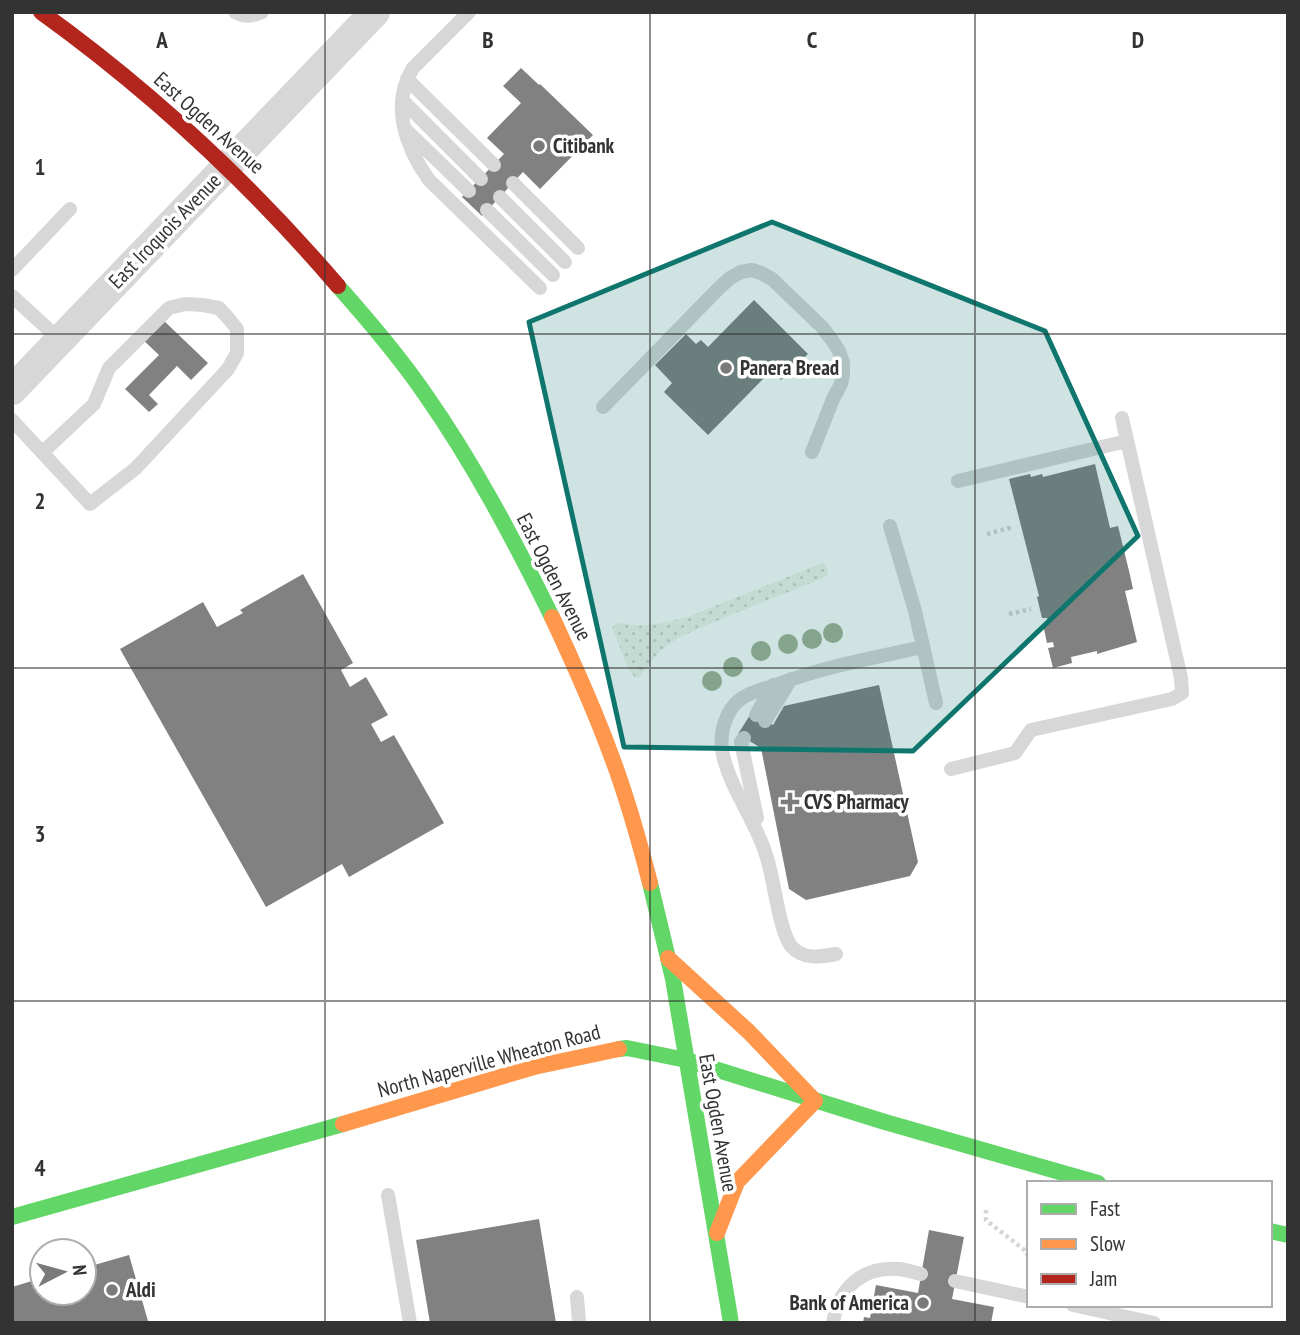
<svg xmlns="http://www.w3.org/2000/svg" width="1300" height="1335" viewBox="0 0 1300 1335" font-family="'PT Sans Narrow',sans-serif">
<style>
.grass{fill:url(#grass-dots)}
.building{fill:#818181}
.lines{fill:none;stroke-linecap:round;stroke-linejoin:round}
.path{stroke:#d6d6d6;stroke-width:4.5;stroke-dasharray:3.5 3.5;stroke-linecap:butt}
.lane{stroke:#d7d7d7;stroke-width:14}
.street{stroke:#d7d7d7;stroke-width:30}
.fast{stroke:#63d668;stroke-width:16}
.slow{stroke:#ff974d;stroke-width:16}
.jam{stroke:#b3261e;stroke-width:16}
.tree{fill:#a2b095}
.marked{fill:#0f766e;fill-opacity:0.2;stroke:#0f766e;stroke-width:5;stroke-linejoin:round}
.grid{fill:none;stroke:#333;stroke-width:2;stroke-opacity:0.55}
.poi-dot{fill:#7a7a7a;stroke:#fff;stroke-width:2.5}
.labels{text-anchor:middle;stroke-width:7;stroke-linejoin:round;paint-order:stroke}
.street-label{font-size:21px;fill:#333;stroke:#fff}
.poi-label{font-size:21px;font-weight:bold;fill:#333;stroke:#fff;text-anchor:start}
.grid-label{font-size:23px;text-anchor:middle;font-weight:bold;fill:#333;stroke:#fff;stroke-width:7;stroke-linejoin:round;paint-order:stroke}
</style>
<defs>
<pattern id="grass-dots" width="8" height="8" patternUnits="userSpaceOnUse" patternTransform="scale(1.75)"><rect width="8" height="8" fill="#f1f5ed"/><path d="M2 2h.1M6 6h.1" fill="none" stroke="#cfd2cc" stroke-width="1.8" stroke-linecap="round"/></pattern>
</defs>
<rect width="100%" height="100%" fill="#fff"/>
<path class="grass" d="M822 563C827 566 829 570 827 576L823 578 716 621 678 638 661 650 639 677H635L630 672 612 628C618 620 623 624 632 625 650 627 671 621 688 617Z"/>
<path class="building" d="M521 68 539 85 540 84 593 135 540 189 523 172 482 216 462 197 504 154 487 138 521 103 503 86Z
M754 300 808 354 781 380 771 371 708 435 664 392 672 383 655 365 686 334 696 344 701 340 708 347Z
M161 318 208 363 191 380 177 366 149 395 158 404 149 412 125 389 159 355 141 338Z
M1095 464 1110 528 1118 526 1130 575 1133 589 1125 591 1137 642 1097 654V651L1071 657 1072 663 1053 668 1048 648 1054 647 1053 642 1047 643 1043 624 1048 623 1047 618H1042L1037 597 1039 596 1009 479 1030 474 1031 477 1042 474 1043 477Z
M303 574 353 663 341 670 350 687 366 677 388 715 371 724 381 742 394 735 444 823 349 877 342 864 266 907 120 649 203 602 217 627 243 613 240 610Z
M879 685 918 862 910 876 806 900 789 889 761 748 738 734 752 712 773 725 784 706Z
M539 1219 556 1323H453V1321L430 1323 416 1240Z
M929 1230 964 1237 952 1299 994 1307 991 1323H863L864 1317 870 1318 876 1285 918 1293Z
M129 1255 148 1321 142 1323H12V1287L42 1278V1293H84V1268Z"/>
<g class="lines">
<path class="path" d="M987 534 1013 527
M1009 614 1031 609
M986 1210V1220L1027 1252 1028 1258"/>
<path class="lane" d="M235 12C245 18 253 16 262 12
M469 12 413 68C390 105 406 148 429 180L540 288
M407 79 494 165
M402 100 481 179
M406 130 469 191
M513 183 578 248
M500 197 565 262
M487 210 553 275
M12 270 70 209
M12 296 60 340
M603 407 718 289 730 278 741 272 752 270 761 273 772 279 822 327 832 340 839 351 843 363V375L841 384 833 399 812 452
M12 420 90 504 136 468 228 369 237 353V329L229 319 219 308 203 305 185 304 169 308 109 368 94 404 43 452
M958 481 1127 441
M890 526 915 611 936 703
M756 715 773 685
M765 721 791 679
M744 738 741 742 757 818
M951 769 1015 753 1031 730 1172 699 1182 693 1181 678 1122 418
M836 954C820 957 803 960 791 946 779 930 774 879 767 858 757 822 731 791 723 755 719 738 723 718 735 704 744 694 760 690 773 686 822 667 872 658 923 647
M388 1195 410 1323
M955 1281 1029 1297
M577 1297 579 1323
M1073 1305 1154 1323
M833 1323C838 1288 863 1266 899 1269 906 1270 914 1272 921 1274"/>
<path class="street" d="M12 390 375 12"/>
<path class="fast" d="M338 286C369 321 399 356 425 394 474 464 514 540 552 617
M650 883 673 979 731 1323
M619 1049 627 1048 686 1060 885 1122 1098 1183
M12 1217 343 1124
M1270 1231 1288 1235"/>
<path class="slow" d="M552 617C573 662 594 708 611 755 627 797 639 840 650 883
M668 958 749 1032 815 1101 737 1182 717 1233
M343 1124 534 1067 619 1049"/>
<path class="jam" d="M41 12C152 92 249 182 338 286"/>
</g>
<g class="tree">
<circle cx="833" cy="633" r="10"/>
<circle cx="812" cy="639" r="10"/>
<circle cx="788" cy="644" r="10"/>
<circle cx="761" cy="651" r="10"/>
<circle cx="733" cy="667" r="10"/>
<circle cx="712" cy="681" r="10"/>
</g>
<path class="marked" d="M772 222 1045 331 1138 536 913 751 624 747 529 322Z"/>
<path class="grid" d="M325 12V1323M650 12V1323M975 12V1323M12 334H1288M12 668H1288M12 1001H1288"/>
<g class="poi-dot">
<circle cx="539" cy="146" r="7"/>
<circle cx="726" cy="368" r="7"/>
<path d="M786.5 791.5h7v7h7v7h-7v7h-7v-7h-7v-7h7z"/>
<circle cx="112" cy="1290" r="7"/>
<circle cx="923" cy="1303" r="7"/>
</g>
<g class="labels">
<g class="street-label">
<text transform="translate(209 123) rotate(42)" y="7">East Ogden Avenue</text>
<text transform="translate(165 231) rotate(-46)" y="7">East Iroquois Avenue</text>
<text transform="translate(554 577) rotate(63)" y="7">East Ogden Avenue</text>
<text transform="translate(489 1061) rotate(-15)" y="7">North Naperville Wheaton Road</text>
<text transform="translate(718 1123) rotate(80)" y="7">East Ogden Avenue</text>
</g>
<g class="poi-label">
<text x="553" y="153">Citibank</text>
<text x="740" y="375">Panera Bread</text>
<text x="804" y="809">CVS Pharmacy</text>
<text x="126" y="1297">Aldi</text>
<text x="909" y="1310" text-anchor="end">Bank of America</text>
</g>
</g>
<g class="grid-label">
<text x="162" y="48">A</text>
<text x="488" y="48">B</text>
<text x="812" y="48">C</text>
<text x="1138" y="48">D</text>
<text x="40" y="175">1</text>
<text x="40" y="509">2</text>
<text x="40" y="842">3</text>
<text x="40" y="1176">4</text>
</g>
<rect width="1300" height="1335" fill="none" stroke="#333333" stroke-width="28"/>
<rect x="1027" y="1181" width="245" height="126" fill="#ffffff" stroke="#adadad" stroke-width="2"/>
<rect x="1041" y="1204" width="35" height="10" fill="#63d668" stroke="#adadad" stroke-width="2"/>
<text x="1090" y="1216" font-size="21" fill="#333333">Fast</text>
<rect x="1041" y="1239" width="35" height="10" fill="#ff974d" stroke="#adadad" stroke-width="2"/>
<text x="1090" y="1251" font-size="21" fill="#333333">Slow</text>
<rect x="1041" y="1274" width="35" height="10" fill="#b3261e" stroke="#adadad" stroke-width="2"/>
<text x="1090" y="1286" font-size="21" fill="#333333">Jam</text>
<g transform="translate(63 1272) rotate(84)"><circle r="33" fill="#ffffff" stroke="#adadad" stroke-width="2"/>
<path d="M0-5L12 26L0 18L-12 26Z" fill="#7a7a7a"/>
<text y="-10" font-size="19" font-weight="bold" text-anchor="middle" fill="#333333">N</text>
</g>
</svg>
